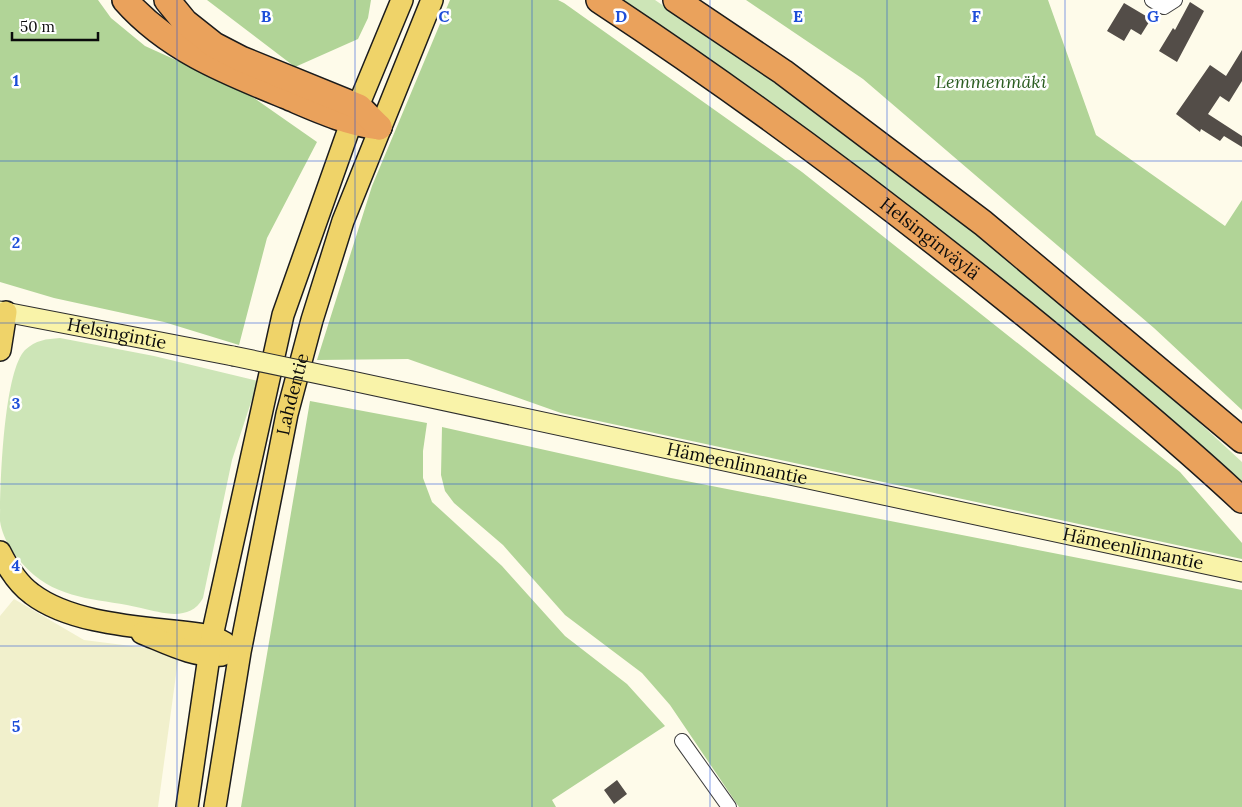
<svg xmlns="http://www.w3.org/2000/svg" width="1242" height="807" viewBox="0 0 1242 807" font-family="Lora,serif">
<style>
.farmland{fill:#f1f0cc}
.green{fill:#cde5b7}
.forest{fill:#b1d497}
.building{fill:#534d48}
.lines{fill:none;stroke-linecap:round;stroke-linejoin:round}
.minor-casing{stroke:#3e3e3e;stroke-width:16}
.secondary-casing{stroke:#2d2d2d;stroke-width:21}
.primary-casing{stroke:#1c1c1c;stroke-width:24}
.motorway-casing{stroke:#1c1c1c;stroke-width:28}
.minor{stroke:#fff;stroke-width:14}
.secondary{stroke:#f9f3a9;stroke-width:19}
.primary{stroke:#efd369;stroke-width:21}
.motorway{stroke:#eaa25c;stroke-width:25}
.secondary-bridge-casing{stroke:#2d2d2d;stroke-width:21;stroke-linecap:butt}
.secondary-bridge{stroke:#f9f3a9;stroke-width:19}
.grid{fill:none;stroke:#1d4ed8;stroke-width:1;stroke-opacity:0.55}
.labels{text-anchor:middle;stroke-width:5;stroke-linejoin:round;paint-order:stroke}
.park-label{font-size:18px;font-style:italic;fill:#2b5d21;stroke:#fff}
.street-label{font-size:18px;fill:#0b0b0b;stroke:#fff}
.grid-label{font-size:16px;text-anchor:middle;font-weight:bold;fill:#1d4ed8;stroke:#fff;stroke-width:5;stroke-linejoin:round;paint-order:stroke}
</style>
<rect width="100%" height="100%" fill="#fefbea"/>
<path class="farmland" d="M14 599 84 640 147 648 178 660 158 807H0V616Z"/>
<path class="green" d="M617 0H655L749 64 941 206 1138 366 1242 462V490Z
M60 338 154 356 258 381 232 460 203 598C190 622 163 613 141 608 104 599 65 601 34 575 18 561 3 542 0 521 0 489 3 373 25 350 36 340 46 339 60 338Z"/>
<path class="forest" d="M0 0H98L111 18 145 46 244 91 317 142 267 238 239 345 164 322 54 298 0 282Z
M207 0H371L368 18 358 39 295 67Z
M450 0H558L564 3 802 172 1180 472 1242 543V559L561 413 408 359 317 360 372 186Z
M746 0H1048L1096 135 1225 226 1242 200V410L1154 328 863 79Z
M310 401 427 423 423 451V478L432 502 502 566 565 636 627 684 665 726 552 800 556 807H241Z
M442 427 671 478 1242 590V807H739L670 705 642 673 565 615 503 545 454 503 445 491 441 475Z"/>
<path class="building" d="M1190 2 1204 11 1177 62 1159 51 1173 28 1175 30Z
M1124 3 1151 19 1141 35 1131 29 1124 41 1107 31Z
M1242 50V81L1229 102 1220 96 1208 114 1242 136V147L1224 136 1220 141 1201 129 1200 132 1176 114 1210 65 1226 76Z
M617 780 627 794 614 804 604 790Z"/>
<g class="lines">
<defs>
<path id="minor" d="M1152 0 1164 7 1175 0
M682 741 729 807"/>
<g id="secondary">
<path id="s1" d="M0 311 233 356"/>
<path id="s2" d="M352 381 1242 572"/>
</g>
<g id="primary">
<path d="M0 350 6 312"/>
<path d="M0 552C8 568 18 584 32 594 77 628 158 627 212 636L225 643"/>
<path d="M142 633C167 643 195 658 222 655"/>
<path d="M187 807 212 636 283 315 351 123 402 0"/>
<path id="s3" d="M215 807 240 652 287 414 312 320 343 221 432 0"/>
</g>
<g id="motorway">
<path d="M125 0C168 49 227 72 286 96 319 110 344 122 379 127"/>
<path d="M167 0 185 22 214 45 241 59 359 107 379 127"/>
<path id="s4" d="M599 0C745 96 885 201 1021 311 1096 372 1171 434 1242 500"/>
<path d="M676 0 783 72 983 223 1242 440"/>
</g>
</defs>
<use href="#minor" class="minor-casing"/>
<use href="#secondary" class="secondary-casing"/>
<use href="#primary" class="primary-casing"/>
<use href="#motorway" class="motorway-casing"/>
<use href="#minor" class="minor"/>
<use href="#secondary" class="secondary"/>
<use href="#primary" class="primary"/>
<use href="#motorway" class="motorway"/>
<defs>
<path id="secondary-bridge" d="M233 356 352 381"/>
</defs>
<use href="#secondary-bridge" class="secondary-bridge-casing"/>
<use href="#secondary-bridge" class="secondary-bridge"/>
</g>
<path class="grid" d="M177 0V807M355 0V807M532 0V807M710 0V807M887 0V807M1065 0V807M0 161H1242M0 323H1242M0 484H1242M0 646H1242"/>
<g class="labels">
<g class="park-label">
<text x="991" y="88">Lemmenmäki</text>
</g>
<g class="street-label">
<text dy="6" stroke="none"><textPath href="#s4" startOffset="408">Helsinginväylä</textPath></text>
<text dy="6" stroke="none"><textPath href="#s1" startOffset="119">Helsingintie</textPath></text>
<text dy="6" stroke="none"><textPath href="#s3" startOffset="420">Lahdentie</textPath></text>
<text dy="6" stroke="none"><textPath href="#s2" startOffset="394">Hämeenlinnantie</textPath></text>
<text dy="6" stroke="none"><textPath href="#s2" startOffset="799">Hämeenlinnantie</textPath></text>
</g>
</g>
<g class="grid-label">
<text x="266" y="22">B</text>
<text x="444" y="22">C</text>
<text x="621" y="22">D</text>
<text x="798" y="22">E</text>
<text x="976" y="22">F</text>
<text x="1153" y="22">G</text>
<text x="16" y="86">1</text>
<text x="16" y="248">2</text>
<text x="16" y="409">3</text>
<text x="16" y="571">4</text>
<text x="16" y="732">5</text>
</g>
<path d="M12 32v8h86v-8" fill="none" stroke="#0b0b0b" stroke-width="2.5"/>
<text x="20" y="32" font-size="15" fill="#0b0b0b" stroke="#ffffff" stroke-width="4" paint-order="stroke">50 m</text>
</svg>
